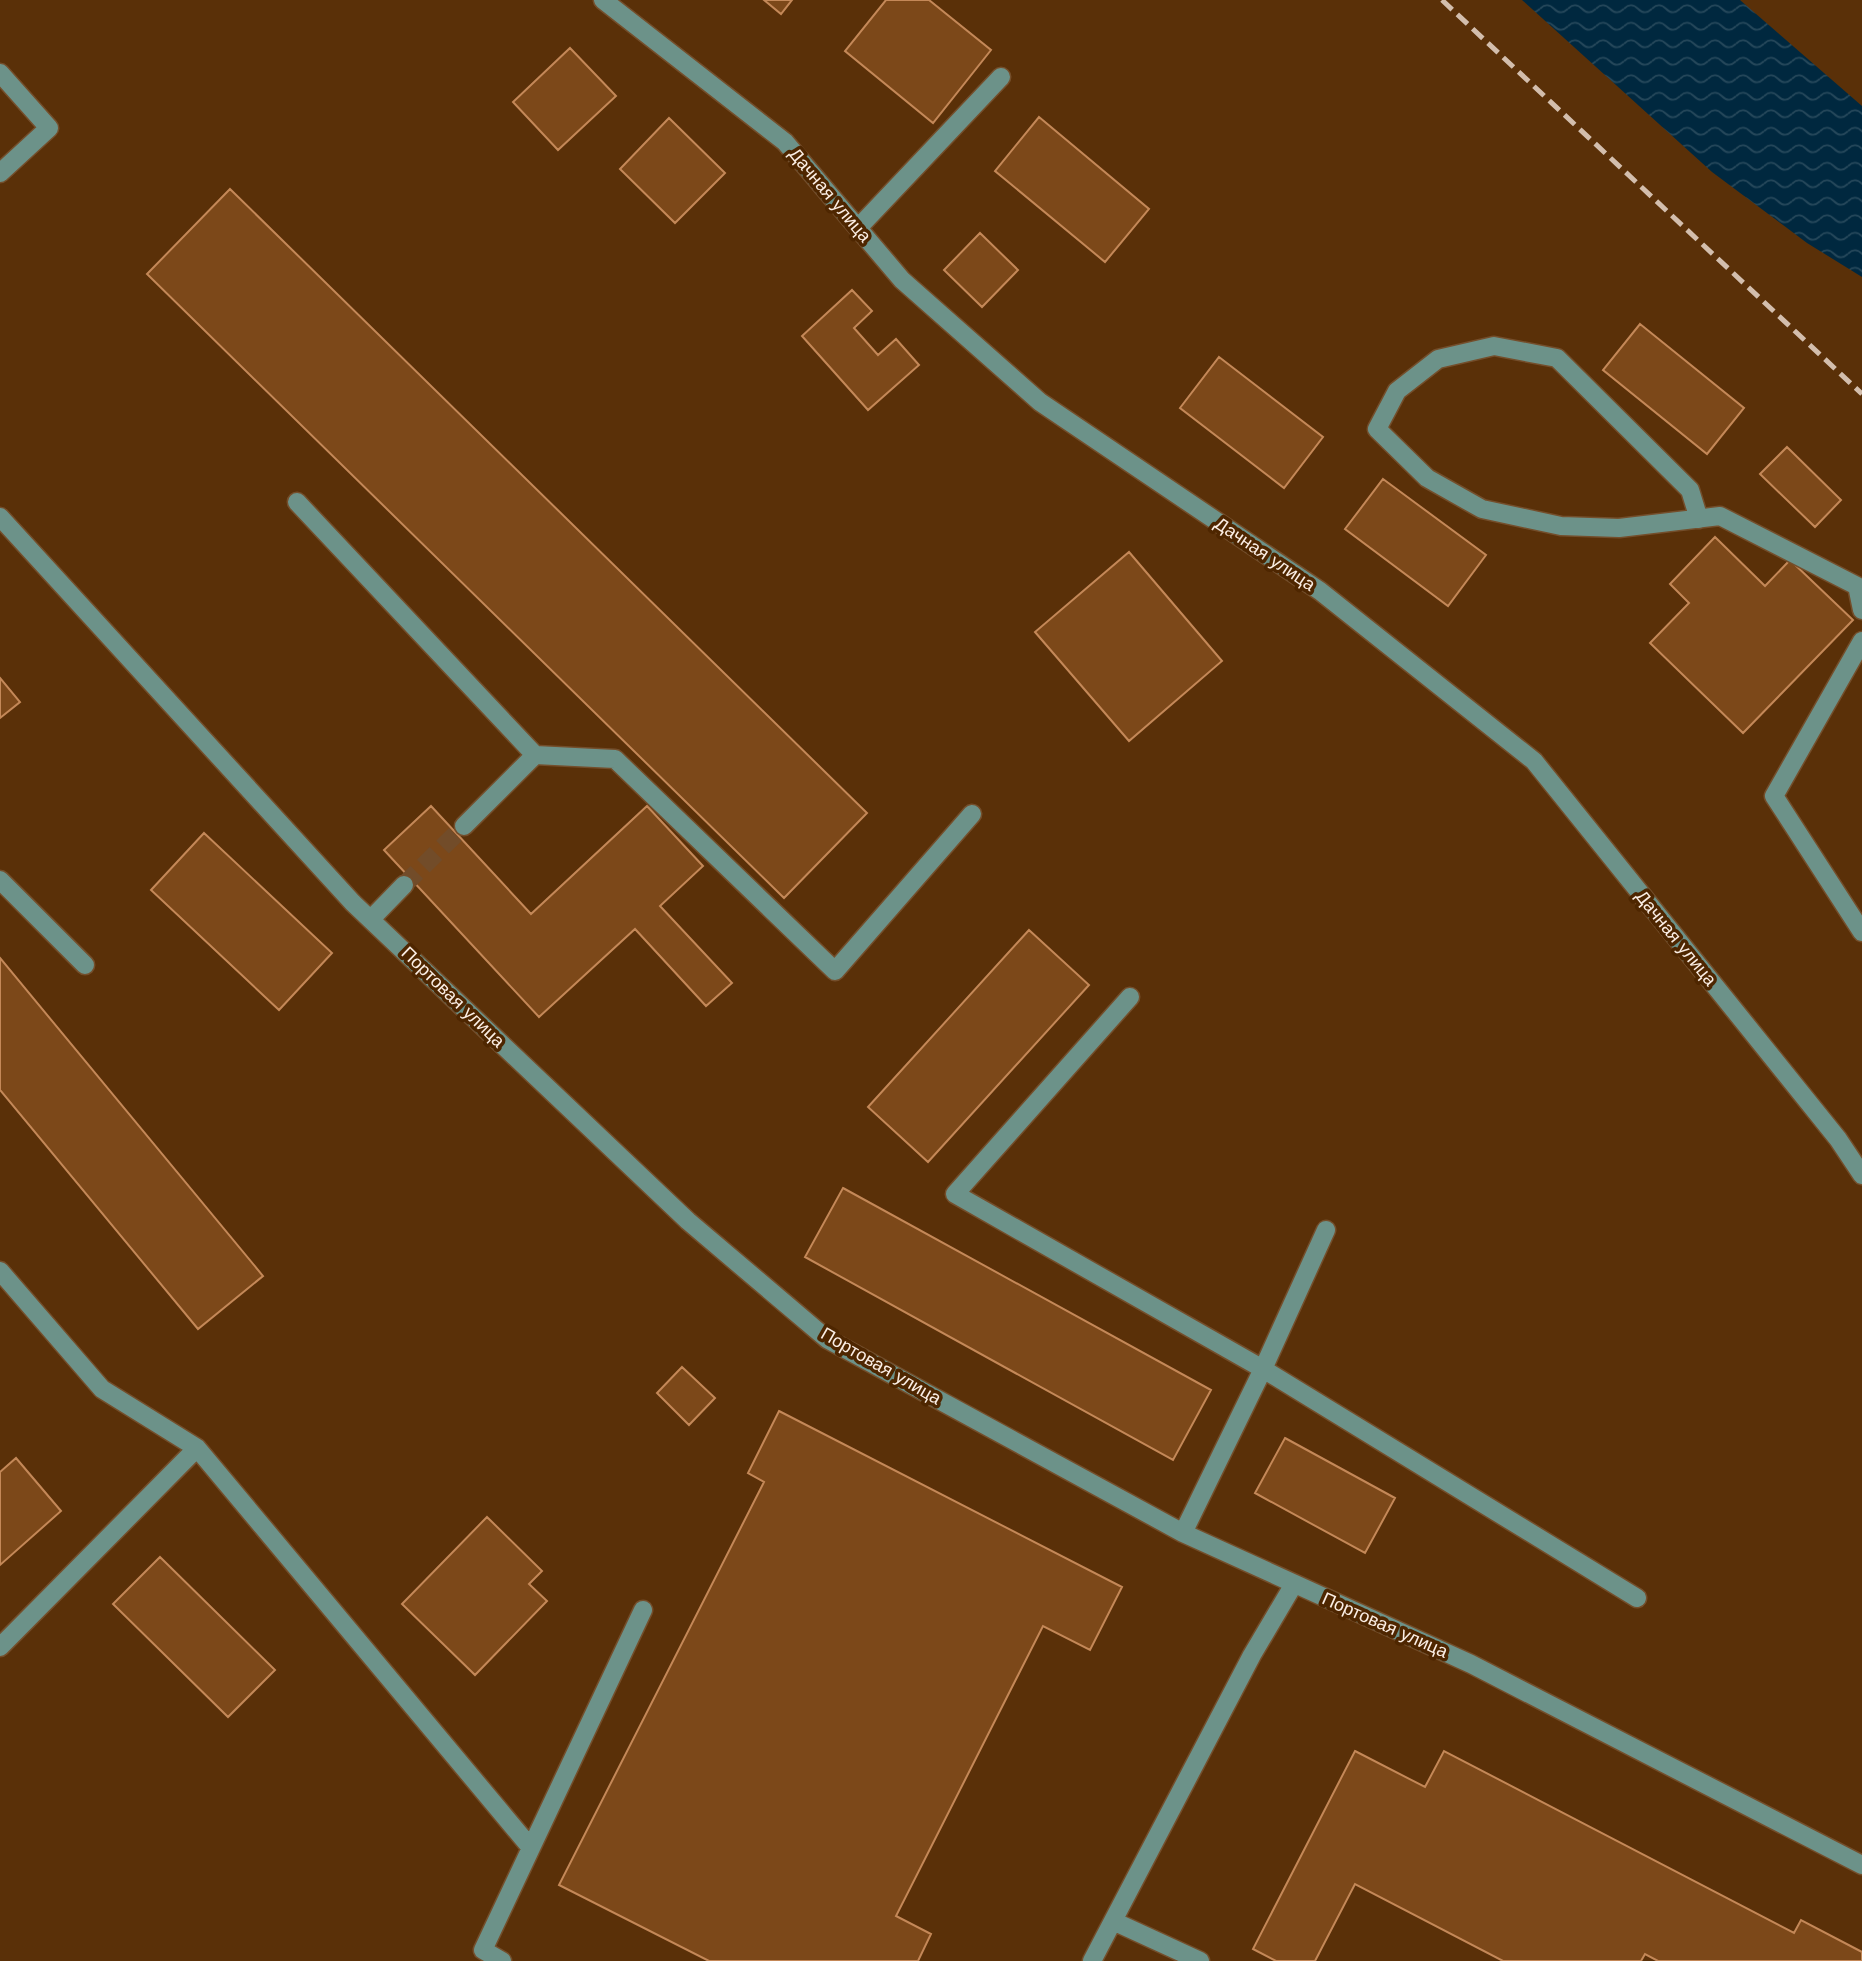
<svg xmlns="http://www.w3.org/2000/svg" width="1862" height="1961" viewBox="0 0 1862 1961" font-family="'Work Sans',sans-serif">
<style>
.water{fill:url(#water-waves)}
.building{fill:#7c4819;stroke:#c48858;stroke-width:2}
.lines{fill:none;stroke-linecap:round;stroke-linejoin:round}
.minor-tunnel{stroke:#724c29;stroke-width:18;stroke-dasharray:18 9;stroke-linecap:butt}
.minor-casing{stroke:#744e2b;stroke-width:21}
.minor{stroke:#6c9289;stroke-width:18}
.rail{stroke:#d3bead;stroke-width:5;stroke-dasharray:14 7;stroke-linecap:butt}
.labels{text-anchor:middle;stroke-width:7;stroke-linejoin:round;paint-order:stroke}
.street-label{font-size:18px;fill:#fbeee4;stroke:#4e2600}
</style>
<defs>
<pattern id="water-waves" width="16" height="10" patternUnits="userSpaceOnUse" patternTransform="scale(1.75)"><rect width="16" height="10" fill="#00283f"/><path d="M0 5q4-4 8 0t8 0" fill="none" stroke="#26485b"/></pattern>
</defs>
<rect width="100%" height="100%" fill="#5a3008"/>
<path class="water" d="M1522 0H1740L1862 106V277L1807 243 1712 172Z"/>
<path class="building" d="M764 0H792L781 14Z
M886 0H929L991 50 933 123 845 51Z
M570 48 616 96 558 150 513 102Z
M1039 117 1149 209 1105 262 995 171Z
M669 118 725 173 675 223 620 169Z
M230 189 867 813 784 898 147 274Z
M980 233 1018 270 982 307 944 270Z
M852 290 872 311 854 328 878 355 896 339 919 365 868 410 802 336Z
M1640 324 1744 408 1707 454 1603 370Z
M1219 357 1323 437 1284 488 1180 408Z
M1787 447 1841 500 1815 527 1760 474Z
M1383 479 1486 555 1448 606 1345 529Z
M1715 537 1765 586 1790 560 1853 620 1743 733 1650 643 1689 603 1670 584Z
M1129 552 1222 661 1129 741 1035 632Z
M0 678 20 702 0 718Z
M431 806 531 914 647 806 703 866 660 906 732 983 706 1006 635 929 539 1017 384 850Z
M204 833 332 953 279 1010 151 890Z
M1029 930 1089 985 928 1162 868 1107Z
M0 958 263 1276 198 1329 0 1090Z
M843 1188 1211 1390 1173 1460 805 1257Z
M682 1367 715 1398 689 1425 657 1393Z
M779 1411 1122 1587 1090 1650 1043 1626 896 1916 931 1934 918 1961H709L559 1885 764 1482 748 1473Z
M1285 1438 1395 1498 1365 1553 1255 1493Z
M16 1458 61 1511 0 1565V1472Z
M487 1517 542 1571 529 1584 547 1601 475 1675 402 1604Z
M160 1557 275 1670 228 1717 113 1604Z
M1355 1751 1425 1787 1444 1751 1794 1933 1801 1920 1862 1952V1961H1658L1645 1954 1641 1961H1503L1355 1884 1315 1961H1276L1253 1949Z"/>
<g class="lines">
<path class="minor-tunnel" d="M404 885 464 826"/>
<defs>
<path id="minor" d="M603 0 785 142 902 280 1040 402 1320 591 1534 761 1838 1139 1862 1175
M0 73 49 128 0 173
M858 228 1001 77
M297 502 535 755 464 826
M0 517 353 903 688 1221 827 1339 1183 1533 1471 1664 1862 1865
M1699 519 1690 490 1557 358 1494 346 1438 359 1397 391 1377 429 1427 478 1482 509 1561 526 1619 528 1720 516 1857 586 1862 610
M1862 641 1774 796 1862 932
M535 755 615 759 835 971 972 814
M0 880 85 965
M371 919 404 885
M1130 997 955 1194 1263 1369 1637 1598
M0 1271 102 1389 197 1448 531 1848
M1183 1533 1263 1369 1326 1230
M0 1647 197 1448
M1113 1921 1200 1961
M502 1961 483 1950 643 1610
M1092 1961 1252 1655 1294 1584"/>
</defs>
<use href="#minor" class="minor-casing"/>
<use href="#minor" class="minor"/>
<path class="rail" d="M1442 0 1862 394"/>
</g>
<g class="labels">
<g class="street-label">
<text transform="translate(830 195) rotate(50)" y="6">Дачная улица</text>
<text transform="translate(1265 554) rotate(34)" y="6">Дачная улица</text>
<text transform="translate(1676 938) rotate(51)" y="6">Дачная улица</text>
<text transform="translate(453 997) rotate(44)" y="6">Портовая улица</text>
<text transform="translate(881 1366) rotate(30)" y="6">Портовая улица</text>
<text transform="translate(1385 1625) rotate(24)" y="6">Портовая улица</text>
</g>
</g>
</svg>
